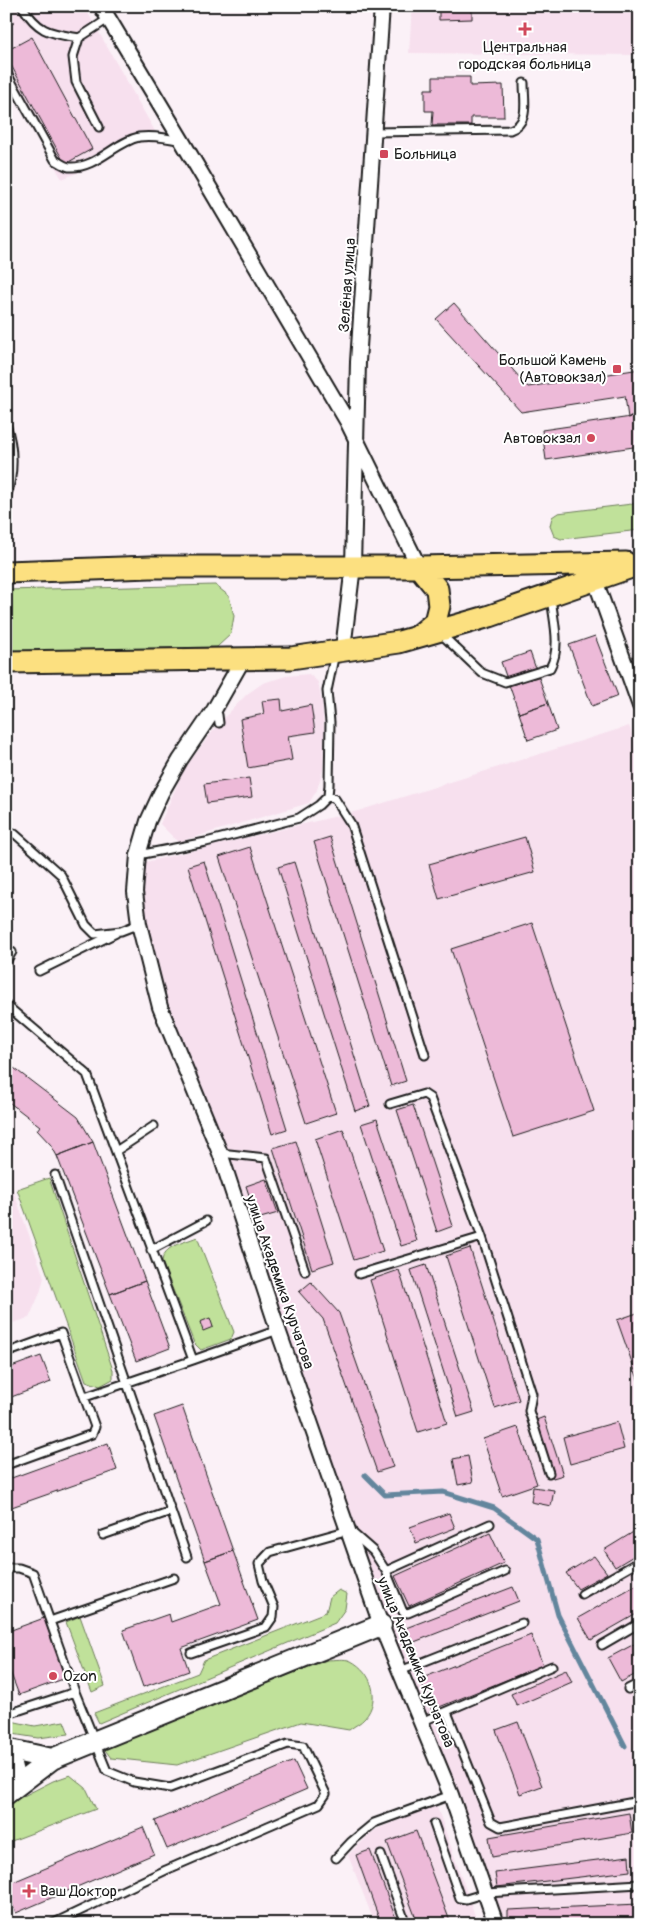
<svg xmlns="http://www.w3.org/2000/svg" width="646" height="1930" viewBox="0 0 646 1930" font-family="Pangolin,sans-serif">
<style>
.built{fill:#f7e0ee}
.green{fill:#c0e19a;stroke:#6e7e5b}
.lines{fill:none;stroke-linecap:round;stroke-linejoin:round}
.stream{stroke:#64869d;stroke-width:5}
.building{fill:#edbad8;stroke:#1c1c1c}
.lane-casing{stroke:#1c1c1c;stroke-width:11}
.street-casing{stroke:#1c1c1c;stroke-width:18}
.secondary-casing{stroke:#1c1c1c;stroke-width:24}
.primary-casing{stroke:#1c1c1c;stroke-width:25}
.lane{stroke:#fff;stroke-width:7}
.street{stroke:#fff;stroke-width:14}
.secondary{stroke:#fff;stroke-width:20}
.primary{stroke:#fce080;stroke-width:21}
.poi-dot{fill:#d1495b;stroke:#fff;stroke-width:2}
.labels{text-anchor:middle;stroke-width:4;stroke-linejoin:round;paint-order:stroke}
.poi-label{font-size:15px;fill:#1c1c1c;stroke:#fff;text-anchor:start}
.street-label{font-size:15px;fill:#1c1c1c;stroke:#fff}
</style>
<rect width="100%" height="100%" fill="#fbf1f7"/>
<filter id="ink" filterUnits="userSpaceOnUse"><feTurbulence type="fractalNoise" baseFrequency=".02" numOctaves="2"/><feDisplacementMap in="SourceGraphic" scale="10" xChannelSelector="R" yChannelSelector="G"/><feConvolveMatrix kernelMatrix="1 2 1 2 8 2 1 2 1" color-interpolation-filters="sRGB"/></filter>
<g filter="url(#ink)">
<path class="built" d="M6 6H84L156 133 122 148 104 162 62 179 6 83Z
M412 6H640V55L409 53Z
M309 674 318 682 322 703 324 732 323 769 317 790 309 803 178 842 160 824 184 769 219 723 247 694 263 683 286 676Z
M629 726 640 756V1924H494L178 1040 151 949 139 894 142 863 358 811Z
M6 1170 44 1277 40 1293 29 1318 6 1325Z
M436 1804 478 1924H375L348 1855 375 1830Z"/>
<path class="green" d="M640 503V530L561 539 554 536 550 526 552 517 558 513Z
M215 585 229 596 234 616 231 634 217 647 6 651V590Z
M49 1178 113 1370V1379L100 1386 86 1381 17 1189Z
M197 1237 234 1332 231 1339 201 1350 194 1343 162 1262C163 1245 184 1243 197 1237Z
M339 1590 347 1594 345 1609 335 1623 99 1723 94 1713 198 1673 204 1660 326 1612 330 1597Z
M80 1616 105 1686 92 1692 66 1622Z
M327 1660C334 1660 345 1658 351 1661 372 1672 381 1699 365 1718 361 1723 354 1726 349 1730L301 1722 177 1765 111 1758 103 1747Z
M6 1720 35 1726 64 1721 69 1734 38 1738 6 1733Z
M70 1775 86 1788 96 1809 6 1843V1805L53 1781Z"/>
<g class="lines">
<path class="stream" d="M365 1475 385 1495 443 1492 494 1508 537 1539 558 1615 625 1746"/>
</g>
<path class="building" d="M439 6H472V19L439 20Z
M6 9 14 23 6 27Z
M32 37 92 149 65 164 6 56V51Z
M433 77H470V86L503 85 504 117H471V125H432L433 111H425V89H433Z
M454 303 528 387 640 369V394L635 395 638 416 628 418 625 396 521 412 436 319Z
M638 416H640V446L546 460 542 430Z
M595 636 618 696 592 706 569 645Z
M530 652 548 703 519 713 501 662Z
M281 699 282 711 311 705 315 732 288 736 292 760 248 768 240 719 264 714 262 701Z
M548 703 557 730 528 740 519 713Z
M249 778 252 797 207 803 204 784Z
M330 837 406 1081 391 1086 314 842Z
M525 837 535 872 439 899 429 864Z
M250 847 336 1113 306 1123 219 857Z
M204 861 287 1129 272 1134 188 866Z
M294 862 370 1106 355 1111 278 867Z
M532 923 594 1111 513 1137 451 949Z
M6 1062 78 1117 93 1142 57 1156 51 1145 37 1130 40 1126 6 1100Z
M413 1105 453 1226 437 1232 397 1110Z
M377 1119 417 1241 401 1246 361 1124Z
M343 1129 383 1251 354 1260 315 1139Z
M296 1141 334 1262 312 1269 273 1148Z
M93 1142 145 1281 110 1294 57 1156Z
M266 1179 278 1213 257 1219 246 1186Z
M470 1248 519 1400 495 1408 446 1256Z
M426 1265 474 1412 458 1417 411 1270Z
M399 1270 447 1423 418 1432 370 1280Z
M145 1281 170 1348 136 1361 110 1294Z
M311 1282 339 1313 393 1467 377 1472 323 1319 299 1292Z
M640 1312V1385L617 1320Z
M210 1318 213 1327 203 1331 200 1322Z
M41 1356 51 1382 6 1399V1369Z
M182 1406 233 1551 205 1561 154 1416Z
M544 1417 563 1475 553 1478 534 1421Z
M617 1422 624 1449 570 1464 563 1437Z
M518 1427 537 1484 502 1496 483 1439Z
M108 1443 117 1470 6 1509V1480Z
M468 1456 473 1482 458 1485 453 1459Z
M533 1487 554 1490 551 1506 531 1502Z
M449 1513 455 1528 416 1543 410 1527Z
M640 1528V1552L615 1567 604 1550Z
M490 1533 504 1563 409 1606 395 1576Z
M233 1551 258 1620 181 1648 189 1671 143 1687 123 1630 169 1614 171 1622 221 1604 205 1561Z
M594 1556 607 1573 578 1589 566 1573Z
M640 1583V1612L591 1640 578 1618Z
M513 1587 519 1601 404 1646 398 1631Z
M44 1618 66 1678 19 1695 6 1661V1632Z
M531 1635 543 1665 432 1710 420 1679Z
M640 1641V1672L621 1682 608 1658Z
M566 1670 572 1682 517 1706 511 1694Z
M518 1722 542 1786 520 1794 496 1730Z
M294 1761 307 1789 167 1849 155 1821Z
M629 1813 632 1833 492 1857 489 1837Z
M143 1827 154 1854 16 1913 6 1891V1885Z
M416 1831 451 1924H418L387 1842Z
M370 1850 398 1924H381L356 1855Z
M629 1856 630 1871 497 1887 495 1873Z
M639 1904 640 1924H508V1910Z"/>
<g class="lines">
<defs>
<path id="lane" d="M22 6C39 33 50 33 79 38L108 19
M79 38 73 57 76 82 99 127
M6 72 55 160C59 162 64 166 69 167 96 169 115 142 139 137 153 135 169 138 182 141
M373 132 510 130C530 123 524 102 524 83
M6 424C14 448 14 474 6 498
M440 633 482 673 505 682 550 668C562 647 553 619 551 597
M214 710 218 715 219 723
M328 796 335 799 351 824 425 1055
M6 832 15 834 61 875 86 925 95 934 121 931 139 924
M138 855 206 842 299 818 319 805 328 796 329 785 330 722 327 691 335 653
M6 962 12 952
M39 971 116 933
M6 1005 87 1074 193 1360 278 1330
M390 1104 424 1094 430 1098 482 1237 532 1394 529 1411 549 1473
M116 1151 154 1126
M220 1153 266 1158 305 1271
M55 1175 187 1557
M151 1250 206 1221
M359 1274 482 1237
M6 1353 61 1333 95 1427 92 1434 6 1465
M85 1397 193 1360
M103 1535 171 1511
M6 1568H19L33 1573 75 1692 8 1714
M386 1571 490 1524
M582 1594 640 1561
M50 1621 174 1578
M602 1645 640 1623
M191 1653 266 1627 273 1617 274 1607 263 1581 259 1564 270 1552 349 1530 373 1551 386 1571 401 1607 403 1612 408 1613 505 1571
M400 1671 522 1623
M628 1689 640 1683
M447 1712 491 1822 500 1827 634 1802 640 1799
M421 1722 552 1666
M434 1824 460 1898 466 1899 486 1893 640 1884
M381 1855 406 1924
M336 1858 351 1842 374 1823 451 1795
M52 1924 166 1870 319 1804 326 1794 303 1746 288 1744 170 1788 134 1782 107 1771 75 1692"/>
<path id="street" d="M101 6 182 141 347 421 419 567
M595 580 640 706
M343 649 353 566 358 362 382 6
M243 659 214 710 180 760 161 793 148 821 138 855 135 892 139 924 160 1007 220 1153 278 1330 381 1625 451 1795 496 1924"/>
<path id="secondary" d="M6 1749 52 1759
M6 1754C14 1767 16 1779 6 1792
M6 1794 52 1759 381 1625"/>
<path id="primary" d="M6 572 151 567H419L626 563
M418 636 435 622 439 606 437 589 419 567
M6 662 291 658 399 642 490 616 640 564"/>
</defs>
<use href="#lane" class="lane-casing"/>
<use href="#street" class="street-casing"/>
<use href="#secondary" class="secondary-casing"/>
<use href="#primary" class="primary-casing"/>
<use href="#lane" class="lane"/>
<use href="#street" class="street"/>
<use href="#secondary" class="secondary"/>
<use href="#primary" class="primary"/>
</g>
</g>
<g class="poi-dot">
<path d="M522.5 21.5h5v5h5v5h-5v5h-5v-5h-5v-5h5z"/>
<rect x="379" y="149" width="10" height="10" rx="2.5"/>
<rect x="612" y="364" width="10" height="10" rx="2.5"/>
<circle cx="591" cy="438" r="5"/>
<circle cx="53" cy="1676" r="5"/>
<path d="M26.5 1883.5h5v5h5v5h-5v5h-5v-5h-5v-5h5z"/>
</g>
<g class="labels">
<g class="poi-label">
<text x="525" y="52" text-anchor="middle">Центральная<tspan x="525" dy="17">городская больница</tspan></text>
<text x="394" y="159">Больница</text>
<text x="607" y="365" text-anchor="end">Большой Камень<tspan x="607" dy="17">(Автовокзал)</tspan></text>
<text x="581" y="443" text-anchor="end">Автовокзал</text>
<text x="63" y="1681">Ozon</text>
<text x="40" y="1896">Ваш Доктор</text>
</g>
<g class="street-label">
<text transform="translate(347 285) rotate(-86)" y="5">Зелёная улица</text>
<text transform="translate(280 1282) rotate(71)" y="5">улица Академика Курчатова</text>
<text transform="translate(416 1662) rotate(68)" y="5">улица Академика Курчатова</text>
</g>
</g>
<rect width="646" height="1930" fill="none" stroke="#fff" stroke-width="25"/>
<rect x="12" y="12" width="621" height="1905" fill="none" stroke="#1c1c1c" stroke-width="2" filter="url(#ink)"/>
</svg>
